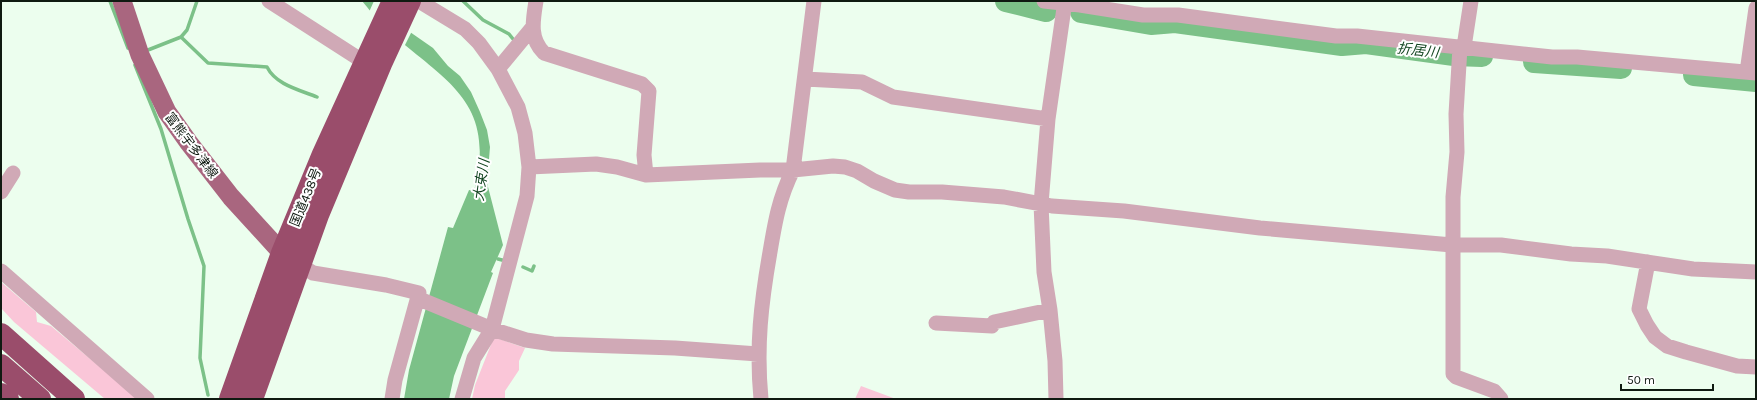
<svg xmlns="http://www.w3.org/2000/svg" width="1757" height="400" viewBox="0 0 1757 400" font-family="Karla,'Noto Sans JP',sans-serif">
<style>
.green{fill:#fac6d8}
.water{fill:#7cc188}
.pier{fill:#ecfeee}
.lines{fill:none;stroke-linecap:round;stroke-linejoin:round}
.stream{stroke:#7cc188;stroke-width:3.5}
.river{stroke:#7cc188;stroke-width:22}
.minor{stroke:#d0a9b6;stroke-width:15}
.major{stroke:#a9667f;stroke-width:19}
.highway{stroke:#9a4d6b;stroke-width:22}
.labels{text-anchor:middle;stroke-width:4;stroke-linejoin:round;paint-order:stroke}
.street-label{font-size:13px;fill:#0f1a11;stroke:#fff}
.water-label{font-size:14px;font-style:italic;fill:#134621;stroke:#fff}
</style>
<rect width="100%" height="100%" fill="#ecfeee"/>
<path class="green" d="M1 282 36 312 37 322 51 326 138 399H105L14 322 1 308Z
M494 337 525 348 519 361V370L505 391V399H472L475 385Z
M861 386 896 399H897H855Z"/>
<path class="water" d="M362 1H378L410 32 433 48 448 66 460 76 471 92 480 112 487 130 490 147 487 183 503 245 491 272 493 273 454 376 449 399H404L409 370 448 227 453 228 469 190 474 191C498 100 443 80 386 29 377 21 370 10 362 1Z"/>
<path class="pier" d="M374 1H381L412 31 404 47 383 29 369 12Z"/>
<g class="lines">
<path class="stream" d="M110 1 128 48
M463 1 483 20 509 34 513 39
M181 37 208 63 267 67C276 85 300 90 317 97
M148 50 181 37 187 30 197 1
M135 65 161 129 188 219 204 266 200 358 208 395
M498 259 506 261
M523 267 532 271 534 266"/>
<path class="river" d="M1006 1 1046 11
M1081 12 1151 24 1175 22 1342 45 1366 43 1454 55 1482 56
M1534 62 1621 68
M1694 75 1756 81"/>
<path class="minor" d="M269 1 364 62
M419 1 465 29 479 43 498 69 518 107 525 133 529 167 527 196 492 329 474 358 462 399
M536 1C533 20 529 38 544 53L642 84 649 91 644 155 646 175
M1044 1 1080 5 1143 15H1178L1336 36H1357L1552 57H1577L1756 73
M1460 47 1456 114 1457 152 1453 197V374L1456 377 1494 391 1501 399
M1464 47 1471 1
M498 69 532 28
M1747 72 1756 8
M805 79 862 82 893 97 1048 119
M529 167 596 164 617 167 646 175 760 170H793L833 166 845 167 857 171 874 181 895 190 909 192H942L1004 197 1052 206 1124 211 1260 228 1452 245H1501L1571 254 1607 256 1693 269 1756 272
M1 192 13 173
M1648 262 1639 309 1647 325 1655 337 1667 346 1686 352 1737 366 1756 367
M300 265 313 273 386 285 419 293 395 380 392 399
M1 271 147 399
M417 298 492 329 526 340 553 344 675 348 758 354
M936 323 992 326 994 322 1050 310
M761 399C756 347 761 303 770 252 775 222 779 198 793 170L814 1
M1056 399 1055 361 1050 310 1044 272 1041 204 1048 119 1065 1"/>
<path class="major" d="M122 1 140 55 167 112 189 143 231 197 282 253 293 261"/>
<path class="highway" d="M1 334 74 399
M1 365 40 399
M1 394 8 399
M230 399 282 253 323 154 393 1
M252 399 318 215 381 64 410 1"/>
</g>
<g class="labels">
<g class="street-label">
<text transform="translate(192 145) rotate(53)" y="5">富熊宇多津線</text>
<text transform="translate(305 197) rotate(-68)" y="5">国道438号</text>
</g>
<g class="water-label">
<text transform="translate(1418 50) rotate(7)" y="5">折居川</text>
<text transform="translate(481 180) rotate(-82)" y="5">大束川</text>
</g>
</g>
<rect width="1757" height="400" fill="none" stroke="#0f1a11" stroke-width="4"/>
<path d="M1621 384v6h92v-6" fill="none" stroke="#0f1a11" stroke-width="2"/>
<text x="1627" y="384" font-size="12" fill="#0f1a11" stroke="#ffffff" stroke-width="3" paint-order="stroke">50 m</text>
</svg>
